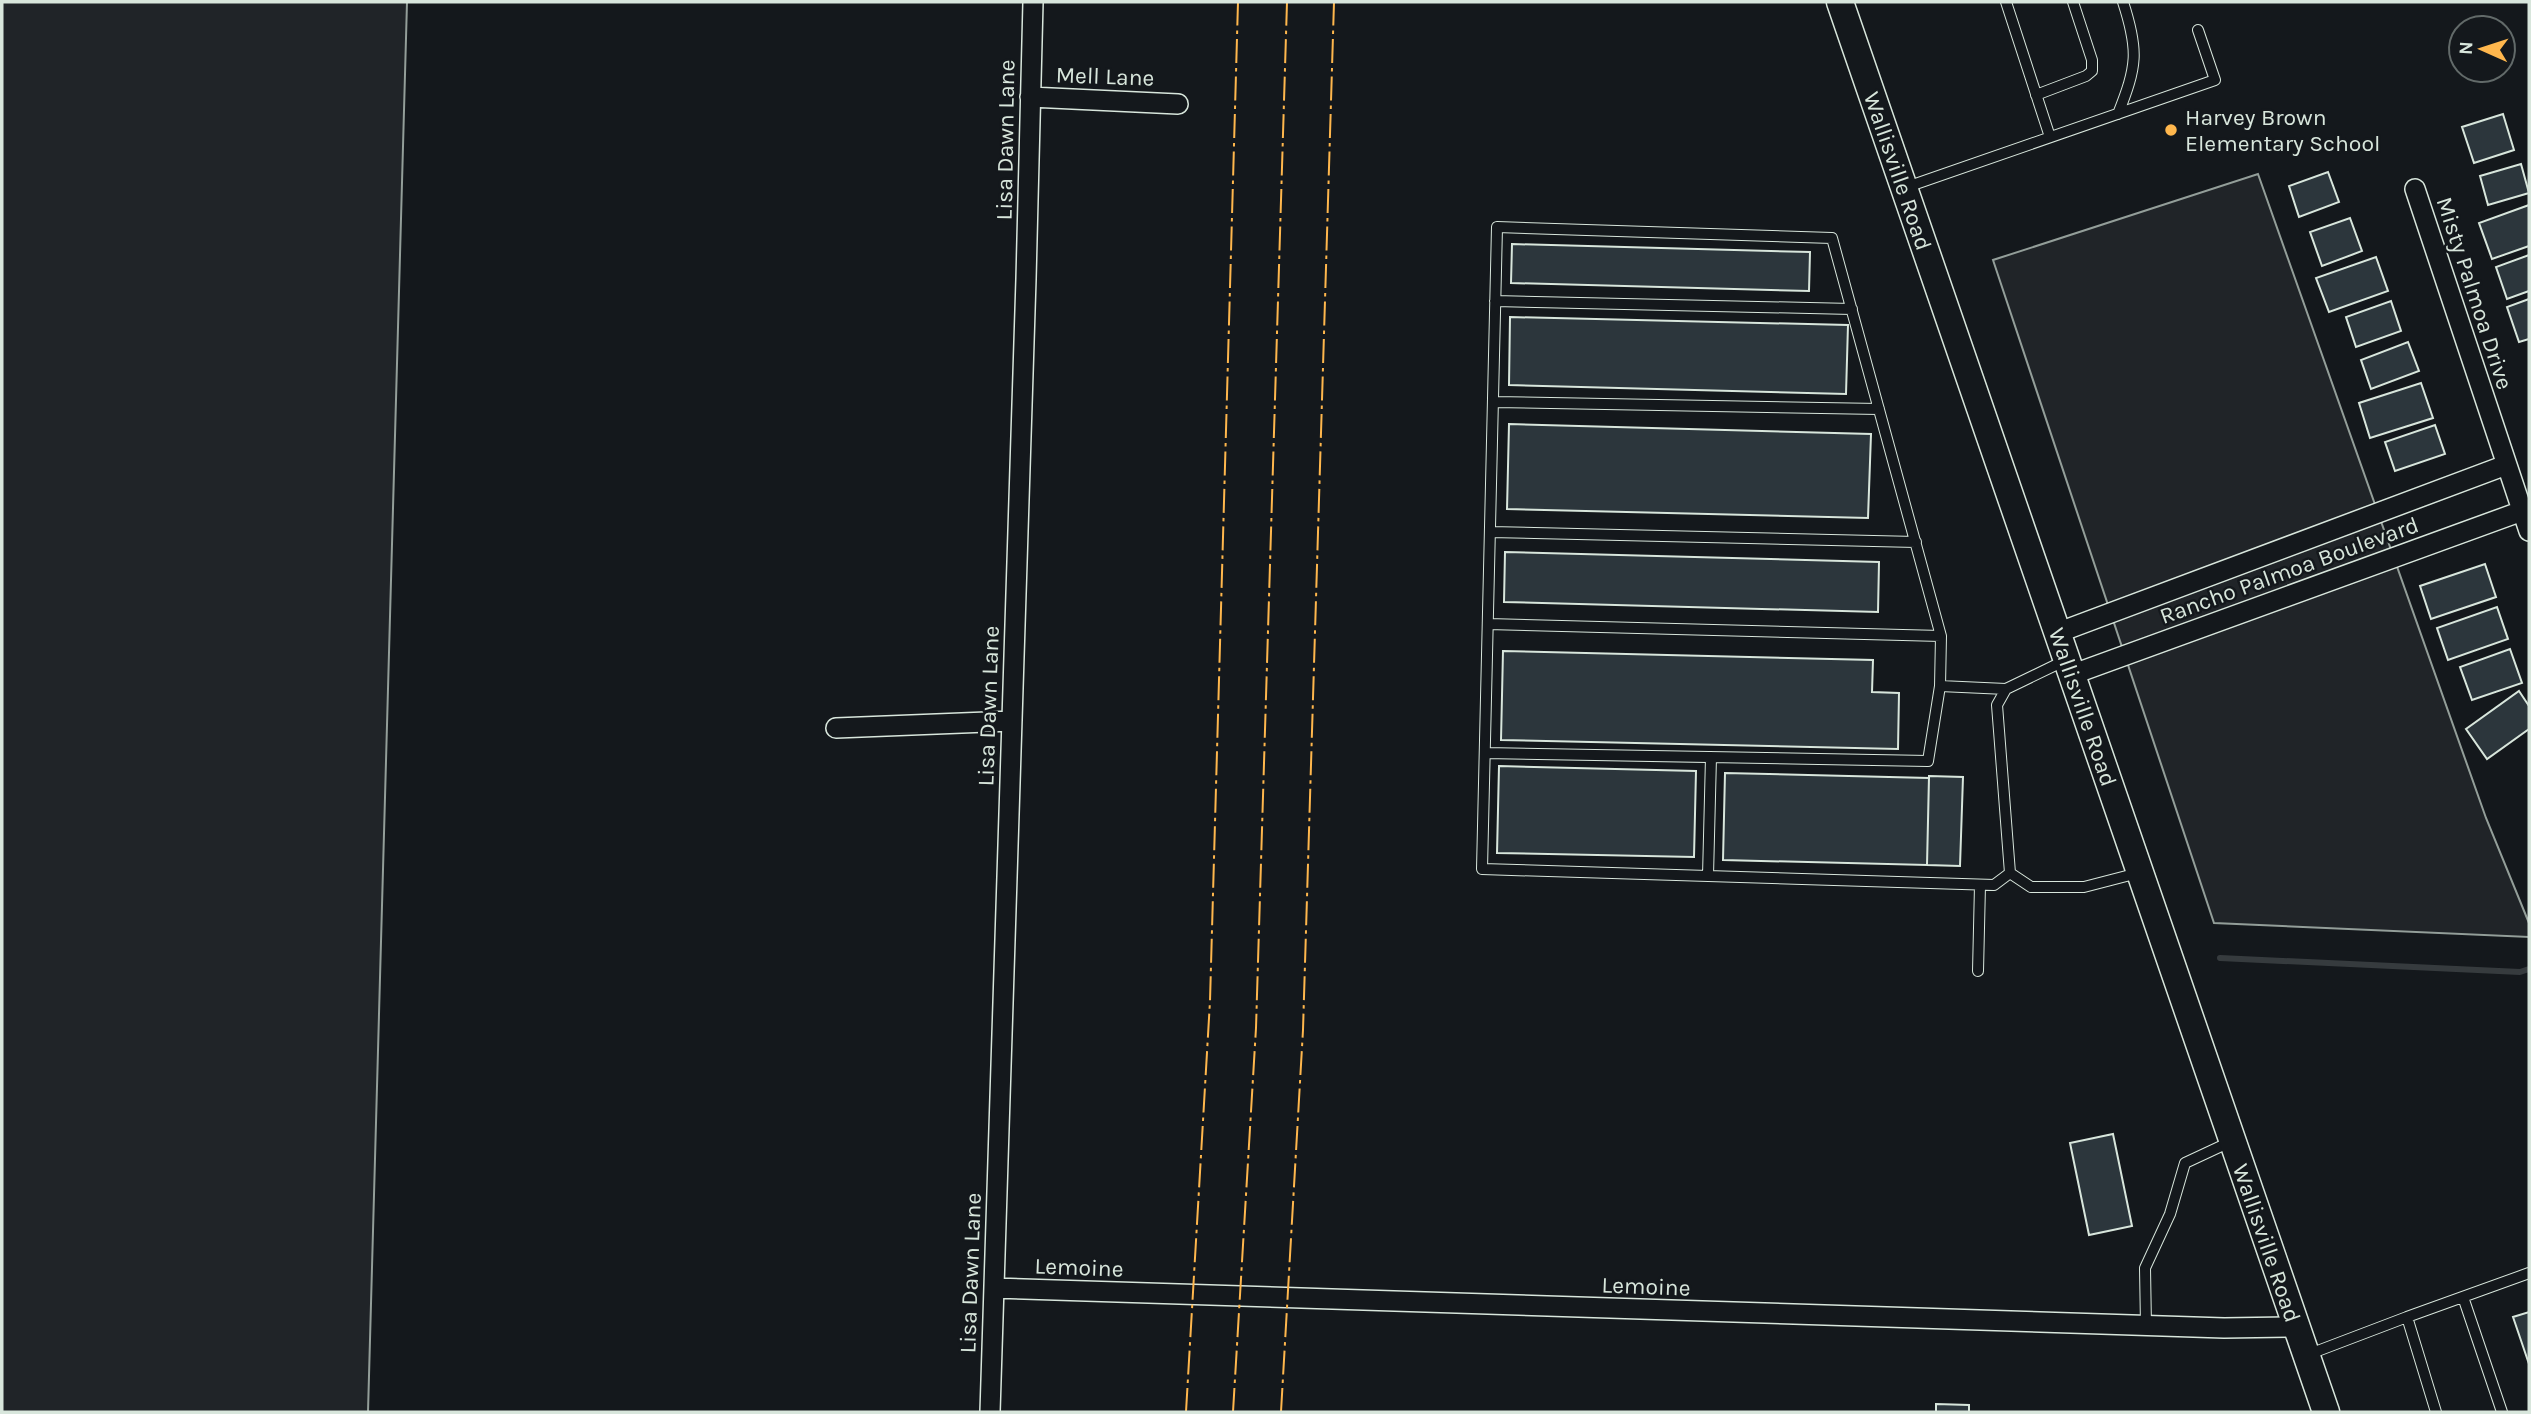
<svg xmlns="http://www.w3.org/2000/svg" width="2531" height="1414" viewBox="0 0 2531 1414" font-family="Karla,sans-serif">
<style>
.green{fill:#202428;stroke:#939e99;stroke-width:2}
.lines{fill:none;stroke-linecap:round;stroke-linejoin:round}
.stream{stroke:#363b3e;stroke-width:6}
.building{fill:#2c363c;stroke:#d8e6dc;stroke-width:2}
.lane-casing{stroke:#d8e6dc;stroke-width:12}
.street-casing{stroke:#d8e6dc;stroke-width:22}
.secondary-casing{stroke:#d8e6dc;stroke-width:29}
.lane{stroke:#14181c;stroke-width:10}
.street{stroke:#14181c;stroke-width:19}
.secondary{stroke:#14181c;stroke-width:26}
.power{stroke:#ffb74d;stroke-width:2;stroke-dasharray:24 5 3.5 5;stroke-linecap:butt}
.poi-dot{fill:#ffb74d;stroke:#14181c;stroke-width:2.5}
.labels{text-anchor:middle;stroke-width:5;stroke-linejoin:round;paint-order:stroke}
.street-label{font-size:23px;fill:#d8e6dc;stroke:#14181c}
.poi-label{font-size:23px;fill:#d8e6dc;stroke:#14181c;text-anchor:start}
</style>
<rect width="100%" height="100%" fill="#14181c"/>
<path class="green" d="M2 2H407L368 1412H2Z
M2258 174 2486 818 2529 923V937L2214 923 1993 260Z"/>
<g class="lines">
<path class="stream" d="M2220 958 2520 972 2529 969"/>
</g>
<path class="building" d="M2503 114 2514 150 2474 163 2462 127Z
M2521 164 2529 193 2488 205 2480 176Z
M2328 172 2339 202 2299 217 2289 186Z
M2529 205V246L2492 259 2479 223Z
M2350 218 2362 251 2322 266 2310 232Z
M1512 244 1810 252 1809 291 1511 283Z
M2529 255V291L2507 299 2496 267Z
M2376 257 2388 291 2329 312 2316 278Z
M2529 299V339L2519 342 2507 307Z
M2391 301 2401 331 2356 347 2346 317Z
M1510 317 1848 325 1846 394 1509 385Z
M2408 342 2419 371 2371 389 2361 360Z
M2421 383 2433 418 2370 438 2359 403Z
M1509 424 1871 434 1868 518 1507 509Z
M2435 425 2445 454 2395 471 2385 442Z
M1505 552 1879 562 1878 612 1504 602Z
M2485 564 2496 597 2431 619 2420 586Z
M2497 607 2508 639 2448 660 2437 628Z
M2510 649 2522 683 2472 700 2460 667Z
M1503 651 1873 660 1872 692 1899 693 1898 749 1501 740Z
M2519 691 2529 706V729L2487 759 2466 729Z
M1499 766 1696 771 1694 857 1497 853Z
M1725 773 1929 778 1927 865 1723 860Z
M1929 776 1963 777 1960 866 1927 865Z
M2113 1134 2132 1226 2089 1235 2070 1143Z
M2529 1312V1364L2513 1317Z
M1936 1404 1969 1405V1412H1936Z"/>
<g class="lines">
<defs>
<path id="lane" d="M2006 2 2050 137
M2036 95 2086 76 2092 71V60L2073 2
M2118 114C2137 66 2139 51 2123 2
M1904 188 2215 80 2198 30
M1495 301 1852 309
M1493 402 1879 409
M1490 532 1916 542
M1488 624 1941 636
M2066 660 2006 689 1997 705 2010 873 2031 887H2084L2138 873
M2006 689 1940 686 1941 636 1832 238 1497 227 1482 869 1994 885 2010 873
M1485 753 1928 761 1940 686
M1708 876 1711 757
M1978 971 1980 885
M2463 1297 2502 1412
M2407 1317 2529 1273
M2146 1326 2145 1268 2170 1214 2185 1163 2230 1142
M2307 1355 2407 1317 2436 1412"/>
<path id="street" d="M1030 97 1178 104
M2415 189 2529 531
M2057 633 2506 465
M2071 675 2522 511
M836 728 1012 721
M994 1288 2224 1328 2296 1327
M990 1412 1026 279 1033 2"/>
<path id="secondary" d="M1840 2 2326 1412"/>
</defs>
<use href="#lane" class="lane-casing"/>
<use href="#street" class="street-casing"/>
<use href="#secondary" class="secondary-casing"/>
<use href="#lane" class="lane"/>
<use href="#street" class="street"/>
<use href="#secondary" class="secondary"/>
<path class="power" d="M1186 1412 1210 1001 1238 2
M1233 1412 1256 1028 1287 2
M1281 1412 1303 1030 1334 2"/>
</g>
<circle class="poi-dot" cx="2171" cy="130" r="7"/>
<g class="labels">
<g class="street-label">
<text transform="translate(1105 76) rotate(2)" y="8">Mell Lane</text>
<text transform="translate(1005 140) rotate(-89)" y="8">Lisa Dawn Lane</text>
<text transform="translate(1898 171) rotate(71)" y="8">Wallisville Road</text>
<text transform="translate(2475 293) rotate(72)" y="8">Misty Palmoa Drive</text>
<text transform="translate(2289 570) rotate(-20)" y="8">Rancho Palmoa Boulevard</text>
<text transform="translate(988 706) rotate(-88)" y="8">Lisa Dawn Lane</text>
<text transform="translate(2083 707) rotate(71)" y="8">Wallisville Road</text>
<text transform="translate(2267 1243) rotate(71)" y="8">Wallisville Road</text>
<text transform="translate(1079 1267) rotate(2)" y="8">Lemoine</text>
<text transform="translate(970 1273) rotate(-88)" y="8">Lisa Dawn Lane</text>
<text transform="translate(1646 1286) rotate(2)" y="8">Lemoine</text>
</g>
<g class="poi-label">
<text x="2185" y="125">Harvey Brown<tspan x="2185" dy="26">Elementary School</tspan></text>
</g>
</g>
<rect width="2531" height="1414" fill="none" stroke="#d8e6dc" stroke-width="7"/>
<g transform="translate(2482 49) rotate(273)"><circle r="33" fill="#14181c" stroke="#626a69" stroke-width="2"/>
<path d="M0-5L12 26L0 18L-12 26Z" fill="#ffb74d"/>
<text y="-10" font-size="19" font-weight="bold" text-anchor="middle" fill="#d8e6dc">N</text>
</g>
</svg>
